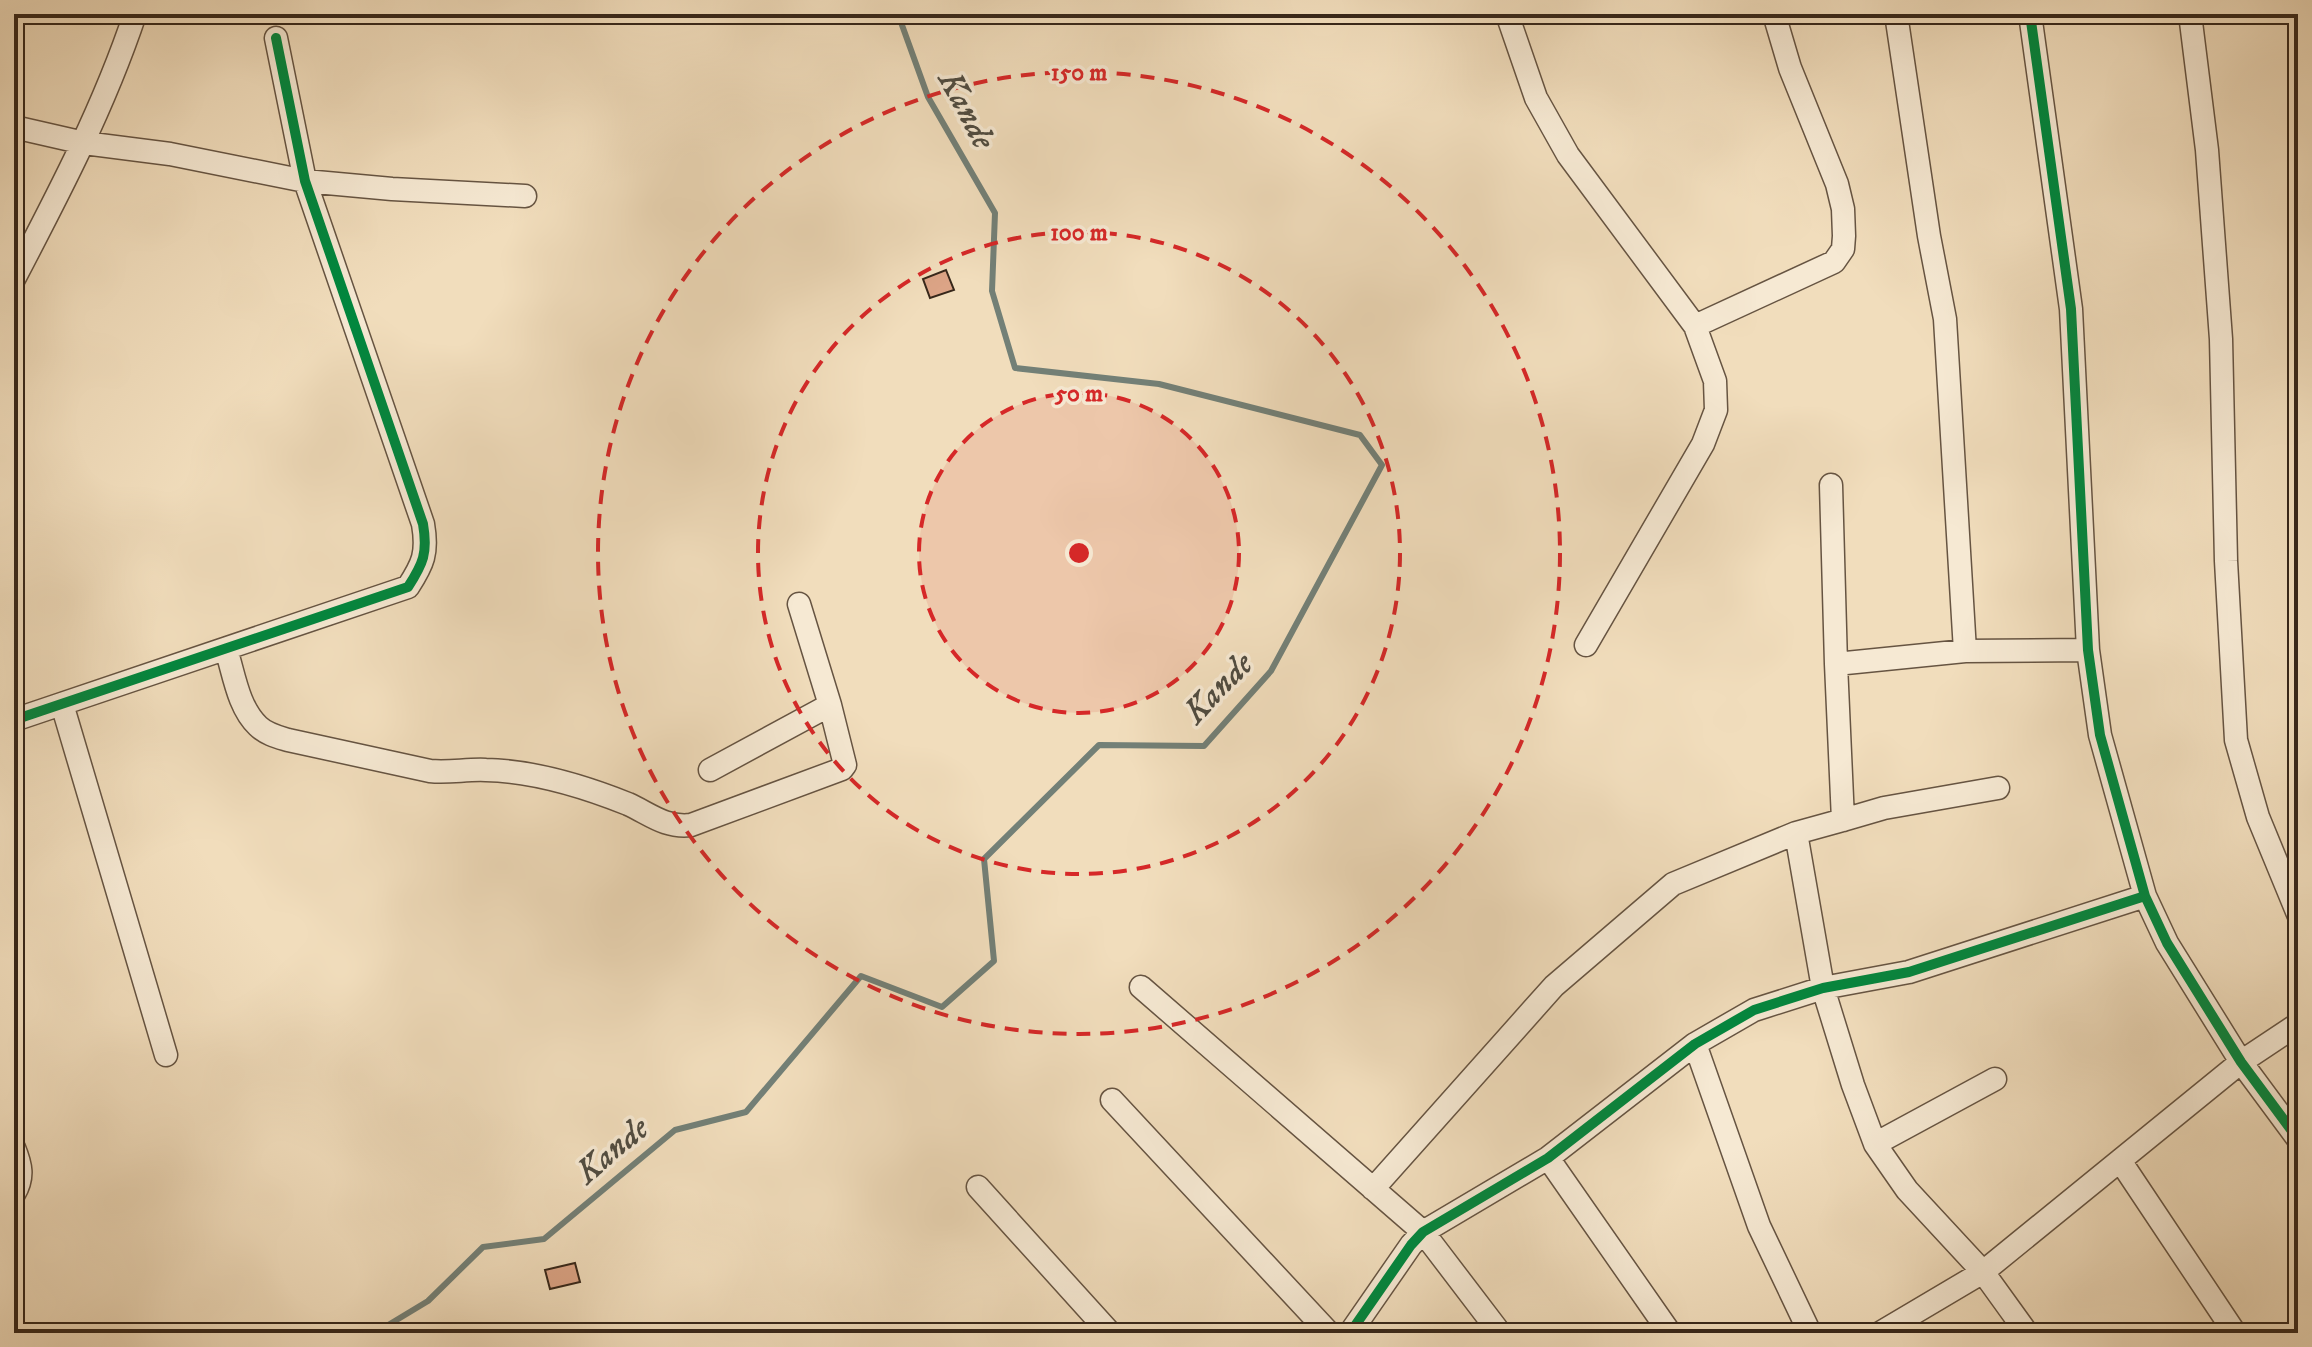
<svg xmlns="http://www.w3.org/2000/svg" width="2312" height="1347" viewBox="0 0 2312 1347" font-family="'IM FELL DW Pica',serif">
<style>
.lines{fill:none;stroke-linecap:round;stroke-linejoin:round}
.stream{stroke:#738077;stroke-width:6}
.building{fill:#dca486;stroke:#37271a;stroke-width:2}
.minor-casing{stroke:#665442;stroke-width:25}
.minor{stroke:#f6e9d3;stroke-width:22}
.cycleway-casing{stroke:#f6e9d3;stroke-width:15}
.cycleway{stroke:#00873e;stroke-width:10}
.ring{fill:none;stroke:#d62828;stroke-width:4;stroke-dasharray:14 10}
.labels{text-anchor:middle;stroke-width:7;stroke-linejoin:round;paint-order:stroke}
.water-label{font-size:34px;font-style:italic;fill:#504c41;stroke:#f6e9d3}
.centre{fill:#d62828;stroke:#f6e9d3;stroke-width:4}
.ring-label{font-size:24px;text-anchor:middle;font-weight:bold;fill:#d62828;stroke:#f6e9d3;stroke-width:7;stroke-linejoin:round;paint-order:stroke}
</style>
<rect width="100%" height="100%" fill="#f1ddbc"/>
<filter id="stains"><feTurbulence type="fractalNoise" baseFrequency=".0025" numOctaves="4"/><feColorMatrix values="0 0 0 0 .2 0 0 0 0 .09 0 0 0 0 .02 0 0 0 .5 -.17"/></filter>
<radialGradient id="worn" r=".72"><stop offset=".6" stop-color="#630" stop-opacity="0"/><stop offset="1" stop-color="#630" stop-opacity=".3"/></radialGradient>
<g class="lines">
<path class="stream" d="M375 1333 428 1301 483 1247 544 1239 675 1130 746 1112 861 976 942 1007 994 961 984 859 1099 745 1204 746 1271 671 1382 465 1360 435 1159 384 1015 368 992 291 995 213 928 97 898 14"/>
</g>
<path class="building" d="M946 270 954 290 930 298 923 279Z
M575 1263 580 1282 550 1289 545 1270Z"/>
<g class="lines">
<defs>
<path id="minor" d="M1507 14 1536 98 1568 155 1695 326 1715 381 1716 410 1703 444 1586 645
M1896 14 1929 236 1945 319 1965 651
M2030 14 2071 309 2088 650 2100 735 2145 896 2167 943 2241 1062 2298 1139
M2190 14 2207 150 2221 339 2226 561 2236 740 2258 817 2298 914
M14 127 84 143 170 154 305 181 392 189 525 196
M14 279C59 193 104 107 135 14
M1695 326 1834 262 1843 249 1844 236 1843 209 1837 184 1790 68 1774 14
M1831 485 1836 664 1843 820
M226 649C234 674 238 707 258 726 266 734 278 737 288 740L430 771C449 773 467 769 486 770 534 771 583 786 628 804 650 814 665 828 691 825L842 769 845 765 830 705 799 604
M1836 664 1965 651 2088 650
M62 704 166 1055
M14 720 408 587C423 564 428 553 423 524L305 181 276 38
M710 770 830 705
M1796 833 1823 988 1853 1085 1875 1144 1907 1190 1983 1272 2027 1333
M1141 987 1423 1232 1500 1333
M1695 1044 1759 1226 1810 1333
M1112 1100 1329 1333
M1875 1144 1995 1079
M14 1148C21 1165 24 1177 14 1194
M1548 1158 1670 1333
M2121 1162 2235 1333
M978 1187 1110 1333
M1373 1189 1554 986 1673 884 1796 833 1843 820 1884 808 1998 788
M1350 1333 1411 1245 1423 1232 1548 1158 1695 1044 1754 1010 1823 988 1909 972 2145 896
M1880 1333 1983 1272 2241 1062 2298 1024"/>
</defs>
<use href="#minor" class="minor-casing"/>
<use href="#minor" class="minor"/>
<defs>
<path id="cycleway" d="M2030 14 2071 309 2088 650 2100 735 2145 896 2167 943 2241 1062 2298 1139
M14 720 408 587C423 564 428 553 423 524L305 181 276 38
M1350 1333 1411 1245 1423 1232 1548 1158 1695 1044 1754 1010 1823 988 1909 972 2145 896"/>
</defs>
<use href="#cycleway" class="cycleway-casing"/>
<use href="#cycleway" class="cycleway"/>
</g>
<circle cx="1079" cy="553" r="160" fill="#d62828" fill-opacity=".12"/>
<g class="ring">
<circle cx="1079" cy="553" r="160"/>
<circle cx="1079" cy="553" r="321"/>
<circle cx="1079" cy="553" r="481"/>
</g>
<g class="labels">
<g class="water-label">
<text transform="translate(968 109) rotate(62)" y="12">Kande</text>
<text transform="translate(1217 687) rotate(-46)" y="12">Kande</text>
<text transform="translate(611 1149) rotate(-40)" y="12">Kande</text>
</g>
</g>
<circle cx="1079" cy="553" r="12" class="centre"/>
<g class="ring-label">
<text x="1079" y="80">150 m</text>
<text x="1079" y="240">100 m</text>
<text x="1079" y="401">50 m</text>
</g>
<rect width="2312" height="1347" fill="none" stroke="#f1ddbc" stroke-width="48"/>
<rect x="16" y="16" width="2280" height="1315" fill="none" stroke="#37271a" stroke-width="4"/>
<rect x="24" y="24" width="2264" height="1299" fill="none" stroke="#37271a" stroke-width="2"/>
<rect width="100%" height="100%" filter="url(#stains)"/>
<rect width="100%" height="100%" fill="url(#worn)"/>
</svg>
